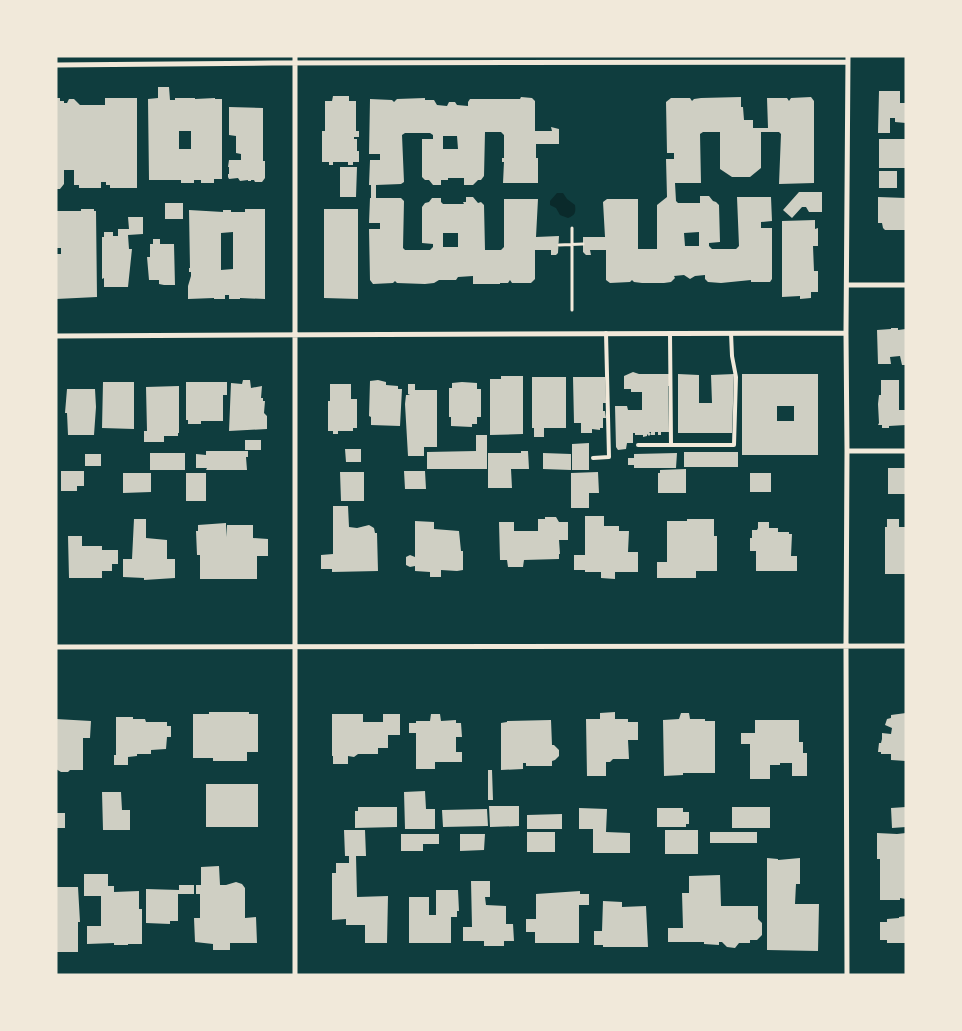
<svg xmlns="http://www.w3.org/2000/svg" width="962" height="1031" viewBox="0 0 962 1031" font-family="'Libre Baskerville',serif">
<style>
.water{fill:#0a2a2b}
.building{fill:#cfcfc3;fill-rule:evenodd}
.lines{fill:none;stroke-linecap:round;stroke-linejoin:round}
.path{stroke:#f1e9da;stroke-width:3}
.service{stroke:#f1e9da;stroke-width:4}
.minor{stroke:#f1e9da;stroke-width:5}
</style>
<rect width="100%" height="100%" fill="#0f3d3e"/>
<path class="water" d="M557 193H563L567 199 575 205C576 213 575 215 568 218L560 215 556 208 550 205V201Z"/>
<path class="building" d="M158 87H169L170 100H175V98H195V99L215 98V99H222V179H214V183H201V180H194V183H181V180H149L148 99 158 98ZM179 131H191V149H179Z
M879 91H900V103H906V123L895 122V118H890V133H878Z
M333 96H349V101H356V131H359V137H354V139H357V151H359V162H353V165H348V162H333V165H329V162H322V131H325V101H332Z
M521 97 532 98 535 101V131H552L551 127 559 129V144H536V158H538V183H503L504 162H502V158H504V135L501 132H485L484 176 481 180H478L473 185H464V178H448V180H441V185H433L429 180H425L422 177V139H433V135L430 133H405L402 135 404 182 401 184 376 185V198H401L404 201 403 248 405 250H430L433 247V244L422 243V207L425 203 429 202 432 198H441V202L443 204H464L463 202H466V197H473L478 203 481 202 484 205 485 250H501L504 247V199H538L536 237 559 236 558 253 556 255H551V250H535V279L531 283H512L510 280 508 283H500V284H473V276L458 277 456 280H439L434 283 425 284 397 283 395 281 393 283 373 284 370 280 369 229H380V223H369L370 198H371V185H369L370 160H380V154H369L370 99 392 100 394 102 397 99 425 98V100H434L437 105 447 106 449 102H455L457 105 468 106V102L470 99H520ZM443 136H457L458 149H443ZM443 233H458V247H443Z
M741 97V107H743L744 120H753V128H768L767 98H787L789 101 791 98 811 97 814 101V183L779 184 781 134 779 132H761V168L750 177H732L720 169V132H703L700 134 701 183H675L676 201 678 203H700V196H709L713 201 716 202 719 205 720 242 709 243V246L712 249H736L739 246 737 197H771L772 221 761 222V228H772V279L770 282H751V280L721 283 708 282 705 279V275L695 276 690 279 684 275 674 276 675 278 671 282 664 283H642L634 282 632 280 630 282 610 283 606 280V250H590L591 255H586L583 252V237H605L603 202 607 199H638V249H657V205L667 197 666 159H674V153H667L666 102 671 98H690L692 101 694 99 701 98ZM699 232V246H685L684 233Z
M56 98H60V101H64V103H67L69 99H74L80 105H105V98H137V188H110V185H106V182H101V188H79V185H74V170H64V184L60 189H56Z
M229 107 263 108V161H265V178L262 182H255L254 180H251V181H248V180L240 181 238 178 229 179 228 177V174H229V167H228L229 160H241V154L236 153V136L229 135Z
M879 139H906V168H879Z
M340 167H357L356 197H340Z
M879 171H897V188H879Z
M799 192H822V212H809L806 207H802L792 218 783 210Z
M878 197 906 198V230H885L883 228 882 223H878Z
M165 203H183V219H165Z
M81 209H94V211H96L97 297 56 299V254H61V248H57V211H81Z
M245 209H265V299L240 298V299H229V295H225V299H214V298L188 299V286L191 276V272H189V268H190L189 210 223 212V210H231V212H245ZM233 232V269L221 270V233Z
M324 209H358V299L324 298Z
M128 217H143V234L128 235 129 249H132L128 287H104V278L102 279V237H104V232H113V236H118V229H129Z
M815 220V229L818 228V246H813L814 271H818V292H811V298L800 299V296L782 297V221Z
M153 239H160V244H174L175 285H164L159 284V280H149L147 257H150V244H153Z
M891 328H898V330L906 329V365H902L900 356 890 357 891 364H878L877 330 891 329Z
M633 372 639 374H669L670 386H668L669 432H661V435H658V432H655V435H651V432H649L651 434 649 436 647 434V436L643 437V435H635V433H633V443H627L626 449 618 450 616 447 615 406H627L628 410H642V392H631V389H624V376Z
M678 374 699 375V403H712L711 375 734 374 732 433H678Z
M742 374H818V455H742ZM777 406H794V421H777Z
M501 376H523V434L490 435V379H501Z
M532 377H566V428H544V437H534V428H532Z
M573 377H605L606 403H603V411H605L606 418H603V428H600V430L592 429V433H581V423H574Z
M243 380H250L251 388 262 386 261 398H263V401H265L264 413 267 416V429L229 431 231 383 242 384Z
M378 380 386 382V385L398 386V389H402L400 426 371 425V417L369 416 370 381Z
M881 380H899V410H906V425L889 426V428H882V425H878L879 423 878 404 879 395H881Z
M103 382H134V429L102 428Z
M186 382H227V395H223V421H201V424H188V420H186Z
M462 382 477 383V389H481V417H477V424H472V427L451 426V417H449V388H452V383Z
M330 384H351V399H357V428H353V431H338V434H333V431H328V401H330Z
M408 384H415V390H437V447H424V456H408L405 404 406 395H410L408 394Z
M179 386V433H178V436H164V442H144V431H147L146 387Z
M67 389H95L96 407 94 435H68L67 413H65Z
M476 435H487V469H427V452L476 451Z
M245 440H261V450H245Z
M589 443V470H572V444Z
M345 449H361V462H346Z
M206 451H248V457H246L247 470H206L207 468H196V454L206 455Z
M521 451H528L529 469H511L512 488H488V453H521Z
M684 452H738V467H684Z
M150 453H185V470H150Z
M543 453 571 454V470L543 469Z
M677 453 676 468H634V465H628V458H634V454Z
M85 454H101V466H85Z
M888 468H906V494H888Z
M686 469V493H658V473H660V470Z
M61 471H84V486H77V491H61Z
M404 471H425L426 489H405Z
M340 472H364V501H341Z
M598 472 599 493H589V508H571V473Z
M123 473H151V492L123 493Z
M186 473H206V501H186Z
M750 473H771V492H750Z
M333 506H348L349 527 357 528 369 525 374 528 375 533H377L378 571 332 572V569H321V555L333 554Z
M585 516H604V526H619V531H629L628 552H638V572H615V579L601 578V572H585V570H574V555H585Z
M545 517H556L559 522H568V540H559L560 554H559V559L524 560 523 567H508L507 560H500L499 522H514V531H538V519H545Z
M134 519H146V538L167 540V559H175V578L144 580V578L123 577V559H132Z
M687 519H714V536H717V571H696V578H657V562H667V521H687Z
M887 519H899V527H906L905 574H885V527H887Z
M415 521 434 522V529L459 531 461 551H463V570L457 571 441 570V577H430V572L415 571V566L410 567 406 565V557L410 555 415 557Z
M758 522H769V528H778V532H789V534H792L791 556H797V571H756V551H750V538H752V530H757L758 528Z
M226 523V537L227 525H253V538L268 539V556H257V579H200V555H197L196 531H198V525Z
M68 536H82V546H102V550H118V564H112V571H102V578H69Z
M209 712H249V714H258V752H247V761H213V758H193V714H209Z
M615 712V719H628V722H638V740H628L629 759H613L610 762H606V776H587L586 719H600V713Z
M681 713H689L690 719H705V721H715V773H683V775L664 776 663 720 679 719Z
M906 713V761L891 760V754H881V752H878L879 743H881L882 739V733L891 734 892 728 885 725 887 719 891 718V715Z
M332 714H363V722H383V714H400V735H388V748H378V754H358L354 757 348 756V764H333V756H332Z
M431 714H440L441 721 456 720V723H461L462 737H456V752H462V762H435V769H416V733H409V723H416V721H430Z
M116 717H133V719H145L146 722H167V726H171V737H167L166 749 151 750V754H137V756L128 757V765H114V755H116Z
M56 719 91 721 90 738H83V770H70L68 772H61L56 769Z
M551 720 552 745H554L559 750V756L555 760 552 761V766H526V763H523V769L501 770V723L507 722V721Z
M755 720H799V742H803V753H807V776H792V763H780V765H770V779H750V744H741V733H755Z
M488 770H492L493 800H488Z
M206 784H258V827H206Z
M425 791 426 809H435V829H405L404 792Z
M102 792H121L122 810H130V830H103Z
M489 806H519V826L490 827Z
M358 807H397V827L355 828V811H358Z
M732 807H770V828H732Z
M906 807V827L892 828 891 808Z
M579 808 607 809 606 832 630 833V853H593V829H579Z
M657 808H683V812H689V824H686V827H657Z
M487 809 488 826 443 827 442 810Z
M56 813H65V828H56Z
M562 814V829H527V815Z
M344 830H365L366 856H356L357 897 388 896 387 943H365V925H346V919L332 920V873H336V863H349V856H345Z
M665 830H698V854H665Z
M527 832H555V852H527Z
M710 832H757V843H710Z
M877 833 897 834 906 833V899L900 898V900H880V859H877Z
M401 834H439V844H423V851H401Z
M460 834H485L484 850 460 851Z
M767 858 778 859V860L800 858V884H796L795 904H819L818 951 767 950Z
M219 866 220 885H226L236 882 242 884 245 888V918L256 917 257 943H230V950H213V944L195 942 194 918H200V894H196V885H201V867Z
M84 874H108V886H114V892L139 891V909H142V944H128V945H114V943L87 944V926H101V896H84Z
M720 875 721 906H758V919L762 923V935L757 940H750V943H739L735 948 727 947 722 942H719V945L704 944V942H668V928H683L682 893H689V876Z
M471 881H490V897H485L486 905 506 906V924H513L514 941H504V946H484V941H463V927H472Z
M179 885H194V894H178V921H170V924L146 923V889L179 890Z
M56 887H78L80 922H78V952H56Z
M436 890H458L459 911H457V917H451V943H409V897H429V915H436Z
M580 891V894H589V905H579V943H535V932H526V919H536V894Z
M603 901 622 902V907L646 906 648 947H603V945H594V931H602Z
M906 916V943H887V940H880V922H887V919L899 918V917Z"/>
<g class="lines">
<path class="path" d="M572 228V310
M559 245 583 244"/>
<path class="service" d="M638 445H671L670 333
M671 445H734L736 377 732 356 731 333
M593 458 609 457 606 333"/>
<path class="minor" d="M295 56V975
M56 65 272 63 848 62
M847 285H906
M56 336C319 335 583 333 846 333
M847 451H906
M56 647 906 646
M847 975 846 647 847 451 846 333 848 56"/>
</g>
<rect width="962" height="1031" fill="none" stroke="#f1e9da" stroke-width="115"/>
</svg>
